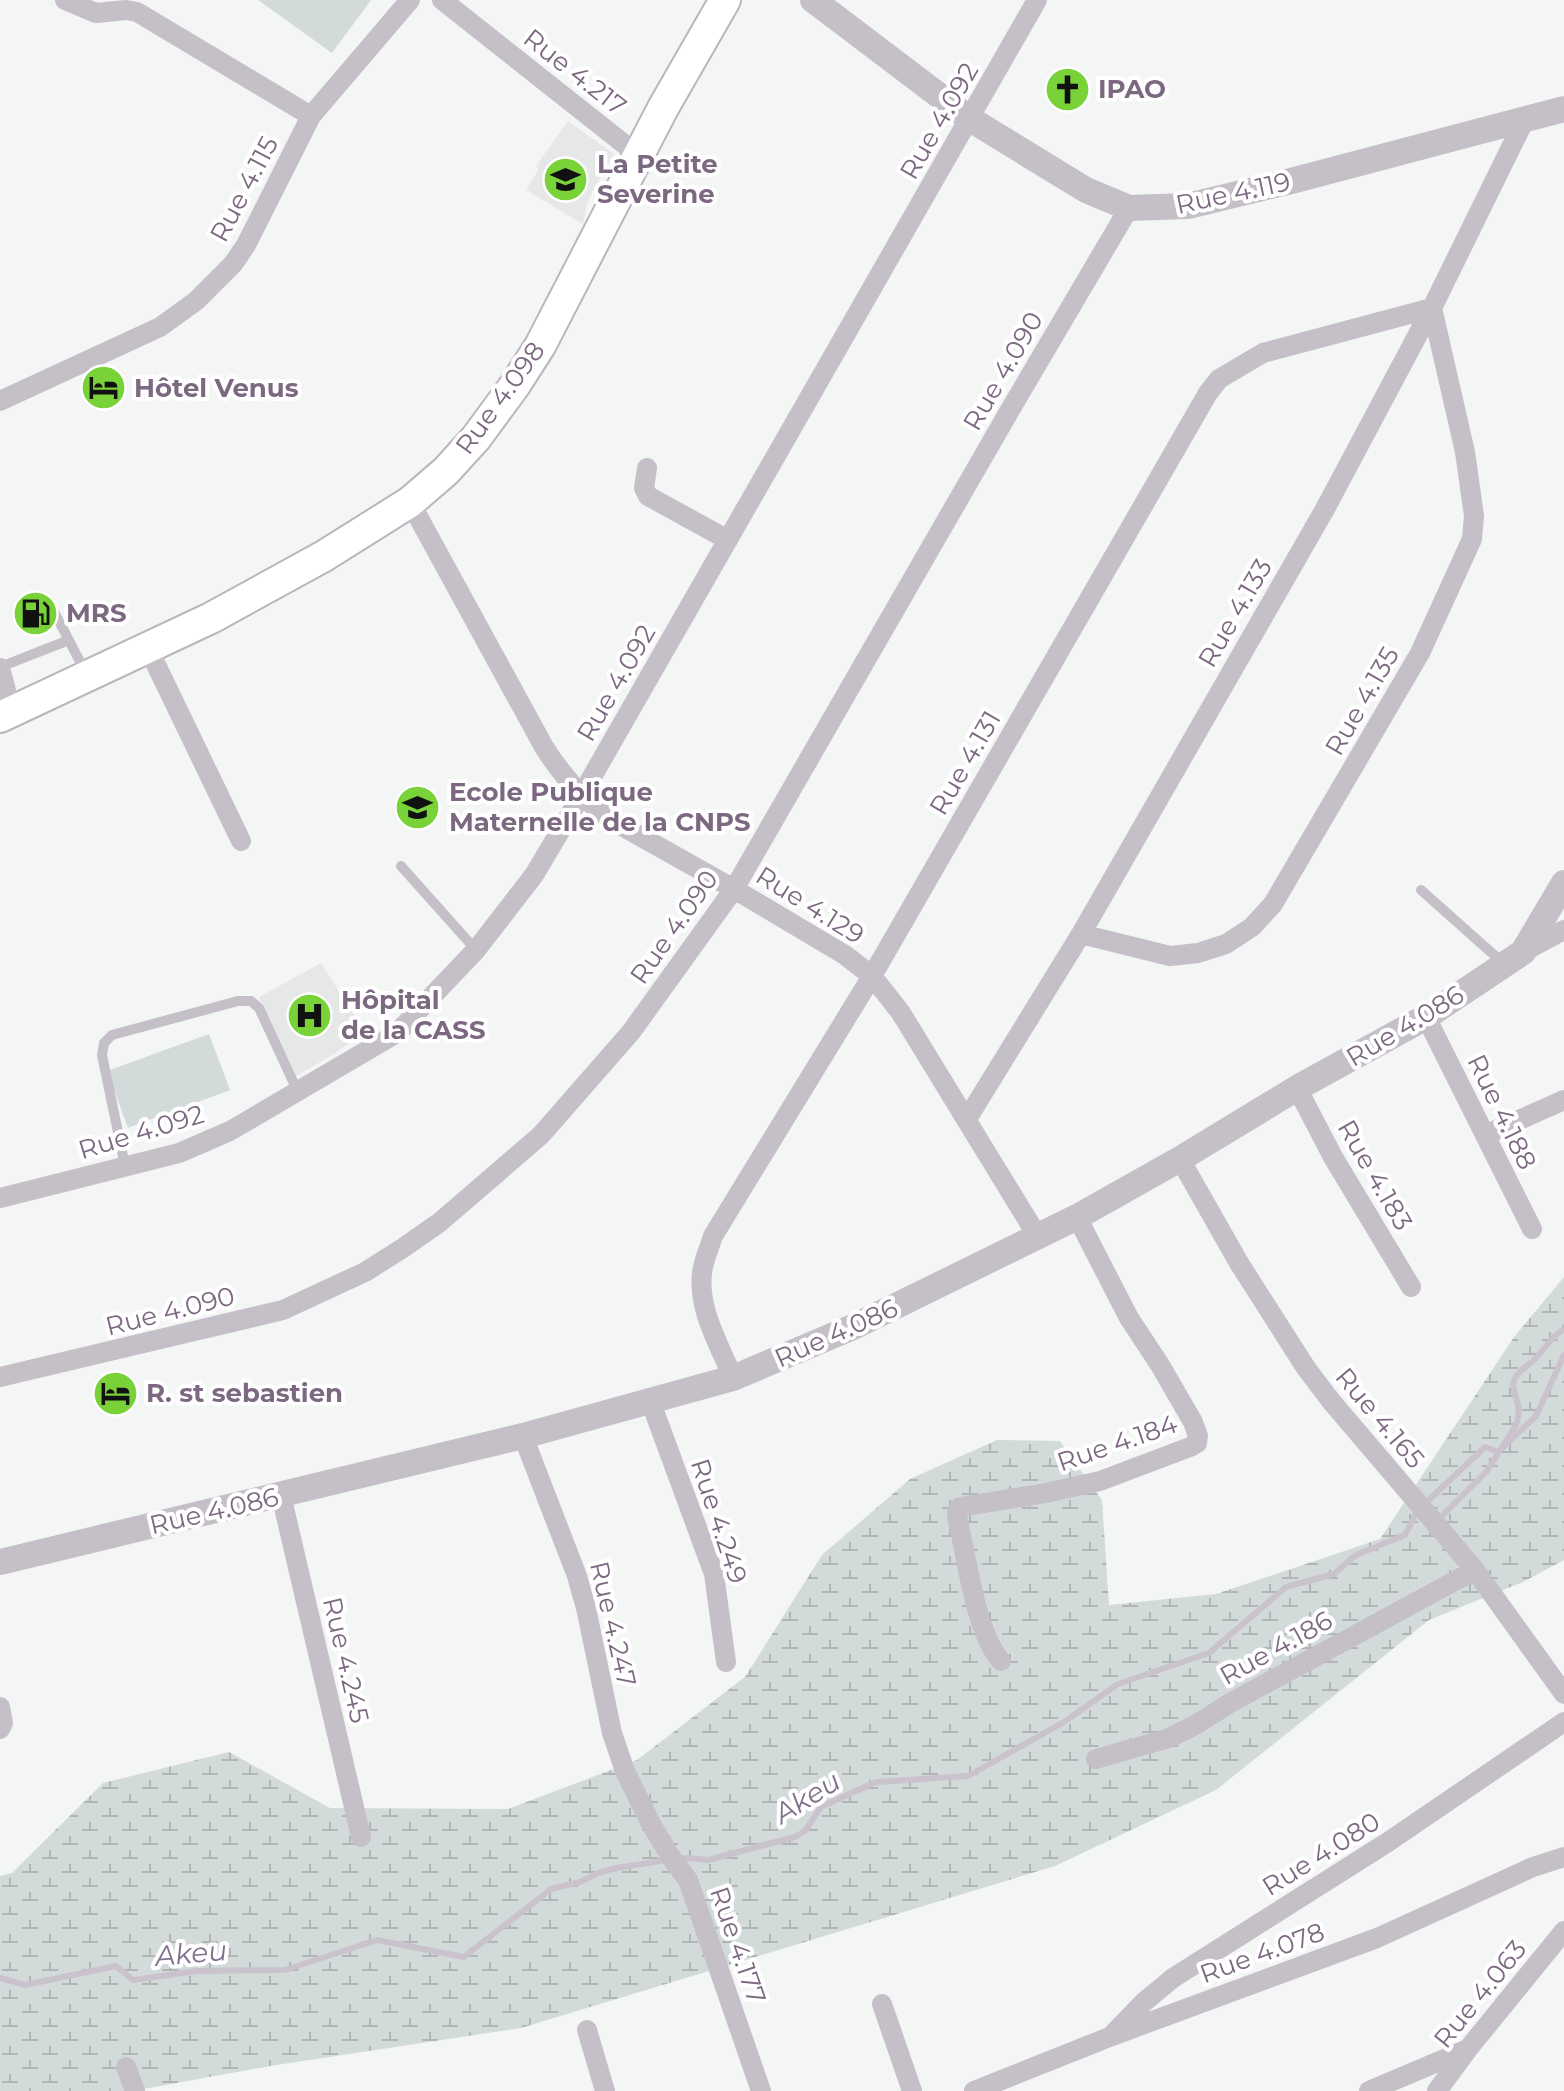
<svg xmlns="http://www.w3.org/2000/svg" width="1564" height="2091" viewBox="0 0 1564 2091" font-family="Montserrat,sans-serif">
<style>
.built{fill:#e6e7e7}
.green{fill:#d3dbda}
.wetland{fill:url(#wetland-marsh)}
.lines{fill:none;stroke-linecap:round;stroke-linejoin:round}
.stream{stroke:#cac2cd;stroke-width:6}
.secondary-casing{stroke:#bbb5bd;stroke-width:34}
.service{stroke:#c5c0c7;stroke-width:10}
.minor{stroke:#c5c0c7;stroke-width:20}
.tertiary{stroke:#c5c0c7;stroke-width:26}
.secondary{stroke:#fff;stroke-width:30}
.labels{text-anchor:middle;stroke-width:8;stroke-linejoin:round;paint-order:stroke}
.street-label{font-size:26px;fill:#7c6881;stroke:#fff}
.poi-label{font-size:26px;font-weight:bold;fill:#7c6881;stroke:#fff;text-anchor:start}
.water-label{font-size:28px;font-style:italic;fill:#816f8b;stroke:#fff}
</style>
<defs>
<pattern id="wetland-marsh" width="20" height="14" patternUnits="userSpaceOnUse" patternTransform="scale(2)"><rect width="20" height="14" fill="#d3dbda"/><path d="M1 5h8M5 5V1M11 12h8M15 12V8" fill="none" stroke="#b0b5b6"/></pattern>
</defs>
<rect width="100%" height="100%" fill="#f3f6f4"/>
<path class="built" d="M568 121 614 154 588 200 583 224 526 190 539 169 536 166Z
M321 963 365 1032 331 1056 296 1076 259 997Z"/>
<path class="green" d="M258 0H371L332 53Z
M209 1034 230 1090 128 1128 107 1071Z"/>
<path class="wetland" d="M1564 1277V1560L1523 1582 1429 1620 1216 1790 1055 1866 521 2028 270 2066 133 2091H0V1876L12 1873 103 1783 229 1752 330 1808 508 1809 637 1760 745 1677 822 1555 910 1479 997 1440 1060 1441 1102 1500 1109 1605 1216 1594 1380 1539 1514 1337Z"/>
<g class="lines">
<path class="stream" d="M1442 1516 1487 1471 1516 1425C1524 1404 1510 1391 1514 1381 1517 1371 1530 1365 1537 1357 1546 1347 1552 1336 1564 1329
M677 1859 687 1858 708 1860 795 1837 805 1831 821 1807 876 1782 968 1776 1064 1722 1118 1684 1209 1653 1286 1587 1334 1574 1356 1555 1405 1535 1417 1511 1485 1447 1498 1452 1536 1416 1564 1355
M0 1978 25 1985 116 1966 133 1980 196 1971 285 1970 377 1940 464 1957 551 1889 580 1882 598 1873 617 1868 666 1860"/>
<defs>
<path id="secondary" d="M0 717 211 618 324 556 410 502 446 471 476 438 515 385 540 346 663 108 725 0"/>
</defs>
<use href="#secondary" class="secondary-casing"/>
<path class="service" d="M49 602 87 675
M0 667 69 640
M401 866 476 950
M1421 890 1503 963
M125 1166 102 1055 104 1043 112 1035 238 1001H251L259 1008 297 1090"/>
<path class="minor" d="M65 0 96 13 126 10 137 12 311 116
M442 0 638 155
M0 401 160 327 196 301 233 264 246 245 311 116 410 0
M647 468 644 488 648 496 728 540
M410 502 544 747C563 777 584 801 613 821L734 889 845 955 872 976 901 1013 1038 1237
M148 648 241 841
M0 668 12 713
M1523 952 1564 930
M1426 1017 1532 1229
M1297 1088 1333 1157 1411 1287
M967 1119 1081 934 1325 509 1432 308 1525 119
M1485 1135 1564 1100
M1180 1159 1239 1263 1306 1368 1331 1401 1475 1570 1564 1694
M0 1198 179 1153 230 1131 397 1033 476 950 534 875 581 796 1037 0
M0 1377 283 1310 365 1272 403 1248 440 1222 541 1135 631 1032 734 889 1010 410 1129 208
M733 1378C719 1344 695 1305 703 1267 705 1257 710 1246 713 1236L872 976 1208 393 1219 379 1263 353 1432 308 1465 452 1474 516 1472 539 1420 653 1273 904 1252 927 1226 944 1198 953 1170 956 1081 934
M650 1400 714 1574 726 1662
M523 1436 577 1576 586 1608 612 1733 625 1771 651 1824 670 1856 688 1880 761 2091
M281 1495 361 1837
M1001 1661C975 1631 968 1562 958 1522L957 1514 960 1507 1046 1493 1100 1481 1190 1447 1197 1443 1198 1436 1193 1422 1160 1365 1129 1318 1077 1217
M0 1707 3 1723 0 1729
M1096 1759 1169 1738 1197 1724 1230 1703 1475 1570
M882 2004 912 2091
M587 2030 605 2091
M1114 2033 1144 2002 1173 1978 1388 1842 1564 1722
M126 2067 135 2091
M974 2091 1112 2036 1377 1938 1533 1867 1564 1857
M1369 2091 1468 2049
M1437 2091 1468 2049 1564 1931"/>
<path class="tertiary" d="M813 0 970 119 1086 190 1129 208 1188 206 1295 180 1564 109
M0 1562 523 1436 733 1378 853 1327 1077 1217 1180 1159 1297 1088 1426 1017 1523 952 1564 883"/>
<use href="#secondary" class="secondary"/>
</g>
<defs>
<symbol id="church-disc" viewBox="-11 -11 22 22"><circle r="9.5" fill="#79d238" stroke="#fff"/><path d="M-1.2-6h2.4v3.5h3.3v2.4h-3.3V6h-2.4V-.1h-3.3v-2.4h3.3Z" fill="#111"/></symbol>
<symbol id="school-disc" viewBox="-11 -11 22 22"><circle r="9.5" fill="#79d238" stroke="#fff"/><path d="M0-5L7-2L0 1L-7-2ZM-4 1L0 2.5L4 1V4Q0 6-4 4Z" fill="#111"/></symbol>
<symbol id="hotel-disc" viewBox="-11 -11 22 22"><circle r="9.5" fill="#79d238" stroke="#fff"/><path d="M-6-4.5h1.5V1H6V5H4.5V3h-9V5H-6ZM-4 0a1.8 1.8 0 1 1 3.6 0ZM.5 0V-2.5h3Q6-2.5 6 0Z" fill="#111"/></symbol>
<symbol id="fuel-disc" viewBox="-11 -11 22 22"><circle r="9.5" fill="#79d238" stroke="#fff"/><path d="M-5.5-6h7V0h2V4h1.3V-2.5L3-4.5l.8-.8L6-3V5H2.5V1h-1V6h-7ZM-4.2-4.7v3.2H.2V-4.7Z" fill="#111"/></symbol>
<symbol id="hospital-disc" viewBox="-11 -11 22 22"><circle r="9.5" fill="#79d238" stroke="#fff"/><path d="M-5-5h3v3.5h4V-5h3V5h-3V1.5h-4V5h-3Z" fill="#111"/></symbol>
</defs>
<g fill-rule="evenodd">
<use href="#church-disc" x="1042" y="64" width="51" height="51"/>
<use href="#school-disc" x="540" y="154" width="51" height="51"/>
<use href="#hotel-disc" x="78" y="362" width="51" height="51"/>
<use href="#fuel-disc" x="10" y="588" width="51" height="51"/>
<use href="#school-disc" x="392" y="782" width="51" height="51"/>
<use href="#hospital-disc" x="284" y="990" width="51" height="51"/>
<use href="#hotel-disc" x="90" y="1368" width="51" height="51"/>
</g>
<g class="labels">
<g class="street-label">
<text transform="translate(575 72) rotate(38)" y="9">Rue 4.217</text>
<text transform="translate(939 121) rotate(-60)" y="9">Rue 4.092</text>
<text transform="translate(244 189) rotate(-62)" y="9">Rue 4.115</text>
<text transform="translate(1233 193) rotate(-12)" y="9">Rue 4.119</text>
<text transform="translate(1003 371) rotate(-60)" y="9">Rue 4.090</text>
<text transform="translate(500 398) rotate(-54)" y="9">Rue 4.098</text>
<text transform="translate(1235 613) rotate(-60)" y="9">Rue 4.133</text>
<text transform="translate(616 683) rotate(-60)" y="9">Rue 4.092</text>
<text transform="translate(1362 701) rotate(-60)" y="9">Rue 4.135</text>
<text transform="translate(965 763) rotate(-60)" y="9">Rue 4.131</text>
<text transform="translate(810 905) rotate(32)" y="9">Rue 4.129</text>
<text transform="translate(674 927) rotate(-55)" y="9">Rue 4.090</text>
<text transform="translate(1405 1026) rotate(-31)" y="9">Rue 4.086</text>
<text transform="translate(1502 1112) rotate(64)" y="9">Rue 4.188</text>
<text transform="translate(141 1132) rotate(-17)" y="9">Rue 4.092</text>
<text transform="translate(1375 1175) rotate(60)" y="9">Rue 4.183</text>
<text transform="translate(170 1311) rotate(-14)" y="9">Rue 4.090</text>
<text transform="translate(836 1333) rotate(-24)" y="9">Rue 4.086</text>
<text transform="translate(1380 1418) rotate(50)" y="9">Rue 4.165</text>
<text transform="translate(1117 1443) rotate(-19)" y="9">Rue 4.184</text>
<text transform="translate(214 1511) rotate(-13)" y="9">Rue 4.086</text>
<text transform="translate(719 1521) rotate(72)" y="9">Rue 4.249</text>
<text transform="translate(613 1624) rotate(77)" y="9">Rue 4.247</text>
<text transform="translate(1276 1648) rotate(-29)" y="9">Rue 4.186</text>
<text transform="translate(346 1660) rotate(77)" y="9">Rue 4.245</text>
<text transform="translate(1321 1854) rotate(-32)" y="9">Rue 4.080</text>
<text transform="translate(738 1945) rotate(71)" y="9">Rue 4.177</text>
<text transform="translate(1262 1953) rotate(-20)" y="9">Rue 4.078</text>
<text transform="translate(1480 1994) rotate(-51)" y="9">Rue 4.063</text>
</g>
<g class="poi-label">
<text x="1098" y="98">IPAO</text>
<text x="597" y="173">La Petite<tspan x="597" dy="30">Severine</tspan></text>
<text x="134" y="397">Hôtel Venus</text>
<text x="66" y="622">MRS</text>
<text x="449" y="801">Ecole Publique<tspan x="449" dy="30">Maternelle de la CNPS</tspan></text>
<text x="341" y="1009">Hôpital<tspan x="341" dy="30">de la CASS</tspan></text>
<text x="146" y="1402">R. st sebastien</text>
</g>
<g class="water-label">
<text transform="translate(807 1797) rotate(-32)" y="10">Akeu</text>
<text transform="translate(191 1953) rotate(-5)" y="10">Akeu</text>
</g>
</g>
</svg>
